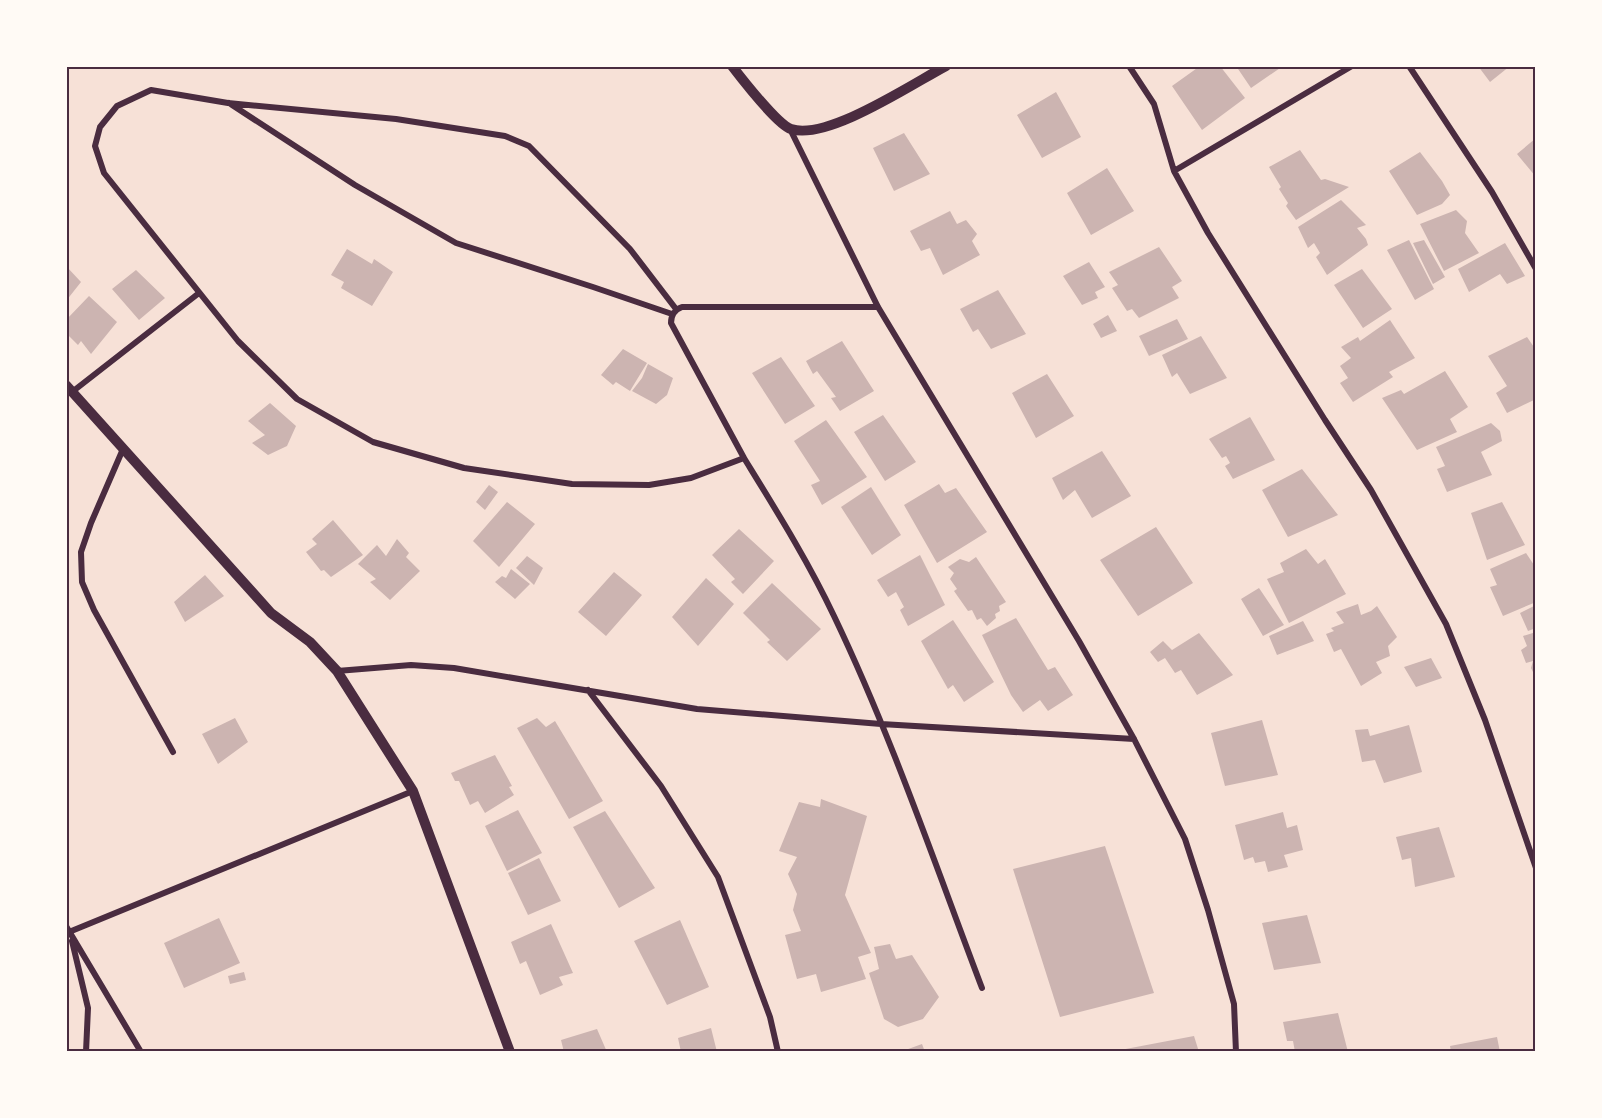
<svg xmlns="http://www.w3.org/2000/svg" width="1602" height="1118" viewBox="0 0 1602 1118" font-family="'Public Sans',sans-serif">
<style>
.building{fill:#ccb4b1}
.lines{fill:none;stroke-linecap:round;stroke-linejoin:round}
.minor{stroke:#4a2c40;stroke-width:6}
.tertiary{stroke:#4a2c40;stroke-width:10}
.neatline{fill:none;stroke:#4a2c40;stroke-width:2}
</style>
<rect width="100%" height="100%" fill="#f7e1d7"/>
<path class="building" d="M1200 66H1220L1245 98 1202 130 1172 86Z
M1236 66H1283L1251 88Z
M1478 66H1510L1490 82Z
M1056 92 1081 137 1042 158 1017 115Z
M904 133 930 174 894 191 873 148Z
M1536 138V177L1517 154Z
M1300 150 1321 180 1325 179 1349 187 1296 220 1286 206 1288 203 1279 189 1281 187 1269 167Z
M1420 152 1442 181 1450 195 1442 204 1417 215 1389 171Z
M1107 168 1134 211 1091 235 1067 193Z
M1341 200 1366 225 1357 228 1366 239 1368 245 1327 275 1316 257 1320 253 1314 243 1308 248 1298 227Z
M1456 210 1467 221 1465 233 1479 253 1444 271 1420 224Z
M950 211 957 224 966 220 977 234 972 241 980 255 943 275 930 248 921 251 910 231Z
M1409 240 1434 289 1415 300 1387 250Z
M1424 240 1445 277 1433 284 1413 243Z
M1505 243 1525 276 1507 284 1500 274 1469 292 1458 269Z
M1159 247 1182 281 1172 287 1179 298 1139 318 1132 309 1127 311 1112 288 1118 285 1109 272Z
M347 249 372 264 374 259 393 272 372 306 341 288 344 282 331 275Z
M1089 262 1105 287 1095 292 1098 298 1082 305 1063 276Z
M66 266 81 282 66 301Z
M1362 269 1392 309 1363 328 1334 285Z
M136 270 165 298 139 320 112 289Z
M998 290 1026 334 991 349 978 329 973 332 960 309Z
M89 296 117 322 91 354 81 341 78 345 66 333V320Z
M1108 315 1117 331 1101 338 1093 324Z
M1177 319 1188 339 1149 356 1139 336Z
M1390 320 1415 358 1389 372 1393 377 1353 402 1340 383 1348 378 1340 366 1351 358 1341 347 1358 337 1360 341Z
M1201 336 1227 378 1190 394 1177 373 1172 377 1162 355Z
M1527 337 1536 350V399L1507 413 1496 393 1507 386 1488 356Z
M842 341 874 391 840 411 831 398 836 397 817 371 813 374 806 361Z
M623 349 647 363 630 391 616 382 613 385 601 375Z
M781 357 815 406 785 424 752 373Z
M648 364 673 378 667 395 656 404 632 391 642 378Z
M1445 371 1468 407 1450 419 1457 432 1417 450 1382 398 1401 390 1404 394Z
M1047 374 1074 416 1036 438 1012 393Z
M270 403 296 426 287 446 268 455 252 443 265 435 248 421Z
M883 415 916 462 885 481 854 432Z
M1250 417 1275 460 1233 479 1225 466 1230 463 1226 456 1222 458 1209 439Z
M826 420 867 477 822 505 811 485 820 481 794 441Z
M1491 423 1500 431 1502 441 1481 452 1492 475 1447 492 1437 469 1445 466 1436 447Z
M1102 451 1131 496 1092 518 1075 490 1063 500 1052 478Z
M1302 469 1338 515 1288 537 1262 490Z
M939 484 945 493 956 488 987 532 937 563 904 505Z
M489 485 498 492 485 510 476 502Z
M871 487 901 535 872 555 841 507Z
M507 502 535 524 499 567 473 541Z
M1502 502 1525 545 1487 560 1471 513Z
M333 520 363 555 331 577 324 570 321 571 306 552 317 544 312 539Z
M1156 527 1193 583 1138 616 1100 560Z
M739 529 774 561 743 594 731 582 735 579 712 555Z
M397 539 409 553 406 557 420 571 390 600 370 582 376 579 358 564 377 545 386 556Z
M1306 549 1318 564 1325 559 1346 594 1289 623 1267 579 1284 572 1280 563Z
M1526 553 1536 568V602L1503 616 1490 587 1497 585 1490 569Z
M920 555 945 605 908 626 900 610 904 607 896 592 888 597 877 580Z
M527 556 543 568 534 585 516 568Z
M976 557 1006 602 999 606 1000 611 995 614 996 618 987 626 981 618 977 620 972 610 968 611 954 591 957 589 950 579 954 573 948 567 960 559 969 562Z
M511 569 530 584 515 599 495 582 502 576 506 578Z
M614 572 642 595 606 636 578 612Z
M205 575 224 596 185 622 174 602Z
M706 578 734 604 698 646 672 617Z
M772 583 821 629 787 661 767 642 770 640 743 613Z
M1259 588 1284 625 1263 636 1241 599Z
M1358 604 1361 615 1371 611 1377 606 1397 637 1388 646 1390 656 1376 662 1382 673 1361 686 1341 649 1334 652 1326 634 1334 631 1331 628 1344 623 1336 612Z
M1536 605V628L1528 631 1520 613Z
M1016 618 1048 670 1055 667 1073 695 1048 711 1040 700 1023 712 1011 695 982 635Z
M953 620 994 682 964 702 953 685 948 689 921 641Z
M1303 621 1314 641 1277 655 1269 636Z
M1536 632V678L1531 668 1533 661 1526 663 1521 650 1527 646 1523 636Z
M1199 633 1233 675 1197 695 1181 670 1175 673 1165 658 1158 662 1150 652 1163 641 1172 650Z
M1431 658 1442 678 1416 687 1404 667Z
M235 718 248 742 218 764 202 734Z
M537 718 546 727 555 721 603 801 569 819 517 728Z
M1262 720 1278 775 1225 786 1211 733Z
M1409 725 1422 772 1384 783 1375 760 1362 762 1355 730 1368 729 1370 736Z
M495 755 512 786 509 787 514 795 485 813 478 801 470 805 459 781H455L451 773Z
M821 799 867 816 845 895 871 953 858 957 866 979 821 992 816 974 797 979 785 935 801 931 793 910 797 894 788 874 797 857 779 851 799 802 820 807Z
M518 810 542 853 507 871 485 826Z
M605 811 655 888 619 908 573 827Z
M1283 812 1287 828 1297 825 1303 850 1284 855 1288 867 1268 872 1265 861 1255 863 1253 857 1244 860 1235 825Z
M1439 827 1455 877 1415 887 1411 858 1402 860 1396 837Z
M1105 846 1154 993 1060 1017 1013 869Z
M539 858 561 901 528 915 508 873Z
M1307 915 1321 963 1274 970 1262 923Z
M219 918 240 963 184 988 164 943Z
M680 920 709 987 667 1005 634 941Z
M551 924 573 973 559 977 563 985 540 995 526 961 520 964 511 942Z
M890 944 896 959 912 955 939 997 923 1019 898 1027 884 1019 869 973 879 969 874 947Z
M244 972 246 980 230 984 228 976Z
M1338 1013 1348 1052H1295L1293 1041H1287L1283 1022Z
M711 1028 717 1052H681L678 1038Z
M597 1029 607 1052H564L561 1040Z
M1194 1036 1199 1052H1115V1051Z
M1497 1037 1500 1052H1451L1450 1046Z
M922 1044 925 1052H900Z"/>
<g class="lines">
<path class="minor" d="M1129 66 1154 104 1174 171 1208 233 1325 420 1371 490 1446 624 1485 720 1536 868
M1409 66 1492 192 1536 269
M229 103 355 185 456 243 593 287 672 314
M790 129 878 307 1079 641 1134 739 1185 839 1208 910 1234 1004 1236 1052
M1174 171 1352 66
M676 309 630 249 529 146 505 136 396 119 228 103 151 90 117 106 100 127 95 146 104 173 238 341 297 399 373 442 464 468 572 484 649 485 691 478 744 458 671 323C671 315 674 310 682 307H878
M72 392 199 293
M123 449 91 523 81 552 82 582 94 610 173 752
M744 458C776 510 808 561 834 616 891 735 935 864 982 988
M337 671 411 665 454 668 697 709 881 724 1134 739
M588 690 661 786 718 877 770 1017 778 1052
M66 926 141 1052
M69 932 413 791
M72 941 88 1008 86 1052"/>
<path class="tertiary" d="M732 66C742 79 778 125 791 129 827 141 912 84 946 66
M66 385 271 613 310 642 337 671 413 791 510 1052"/>
</g>
<rect width="1602" height="1118" fill="none" stroke="#fffaf5" stroke-width="135"/>
<rect x="68" y="68" width="1466" height="982" class="neatline"/>
</svg>
